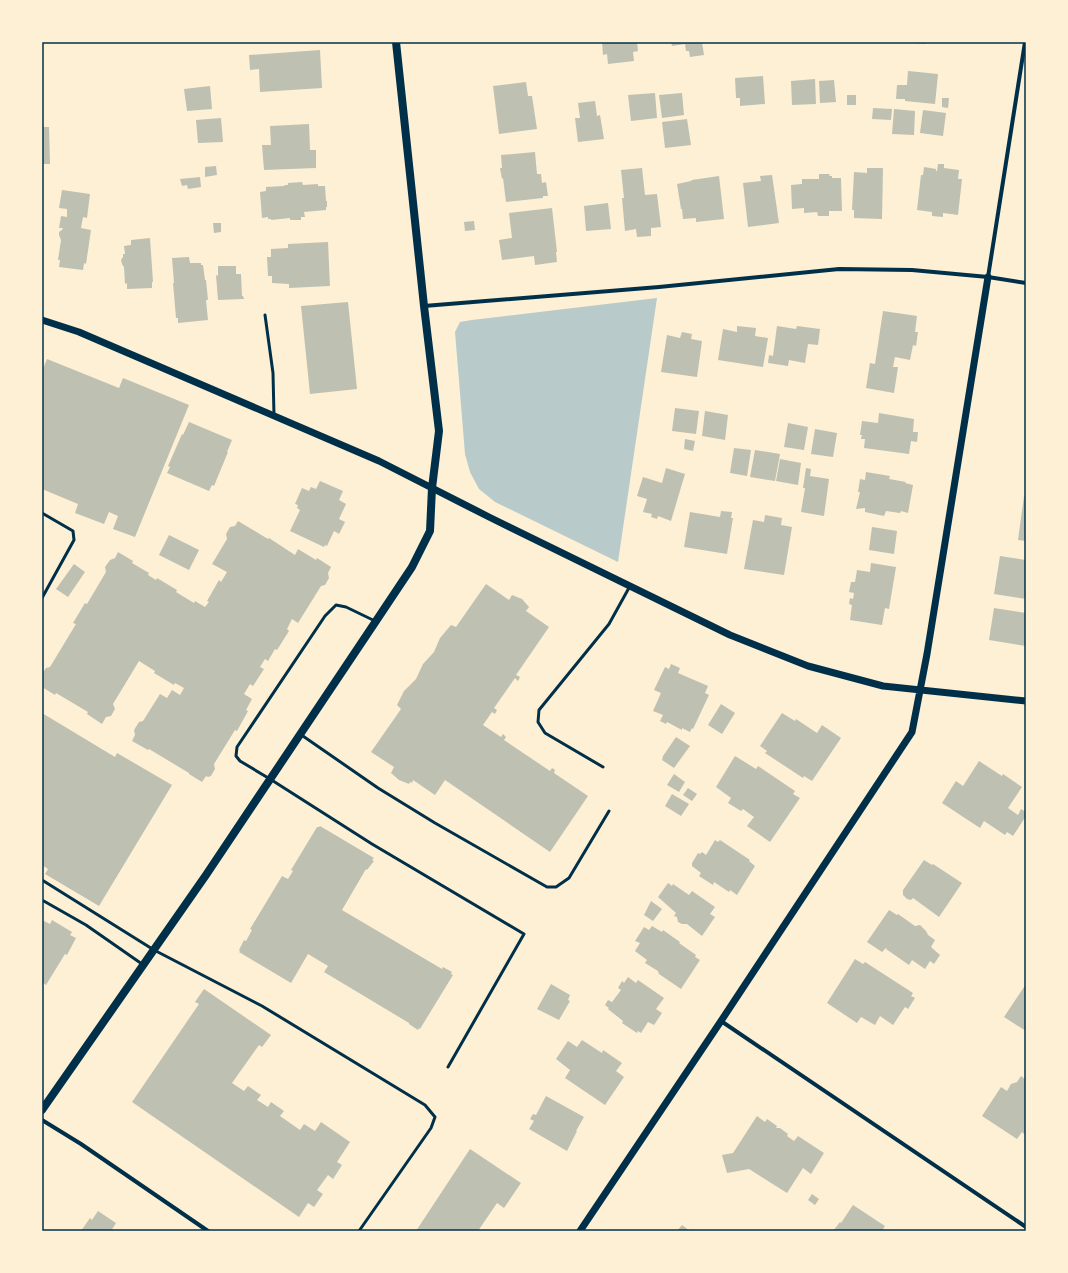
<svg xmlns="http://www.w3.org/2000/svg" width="1068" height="1273" viewBox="0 0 1068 1273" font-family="Montserrat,sans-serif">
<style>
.green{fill:#b9caca}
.building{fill:#bec0b2}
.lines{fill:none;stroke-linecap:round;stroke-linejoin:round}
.service{stroke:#003049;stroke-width:3}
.minor{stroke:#003049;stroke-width:4}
.tertiary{stroke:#003049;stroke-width:7}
.secondary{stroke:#003049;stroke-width:8}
.neatline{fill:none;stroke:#003049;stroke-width:1.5}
</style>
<rect width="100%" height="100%" fill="#fdf0d5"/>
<path class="green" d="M657 298 618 562 495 502 479 489 470 472 465 454 455 332 460 322 472 320Z"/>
<path class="building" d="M602 42H637L638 51 633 52 634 61 608 64 607 54 603 55Z
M671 42H702L704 55 690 57 689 51H686L685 44 672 46Z
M916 42H925V44L915 43Z
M320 50 322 88 260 92 259 69 250 70 249 55Z
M908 71 938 74 935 104 905 101V99H896L897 85H907Z
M763 76 765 104 740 106V98H736L735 78Z
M815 79 816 104 792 105 791 81Z
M834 80 836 102 820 103 819 81Z
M526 82 528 96H532L537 129 499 134 493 86Z
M210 86 212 109 187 111 184 89Z
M655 93 657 118 631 121 628 95Z
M682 93 684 115 662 118 659 95Z
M847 95H856V105H847Z
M942 98H949L948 108 942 107Z
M595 101 597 116 600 115 604 139 578 142 575 118H580L578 103Z
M873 108 892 109 891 120 872 119Z
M894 109 915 111 914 135 892 134Z
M923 110 946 113 943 136 920 133Z
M221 118 223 142 198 143 196 120Z
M687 119 691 145 665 148 662 122Z
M309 124 310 150H316V168L264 170 262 145H271L270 126Z
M42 127H49L50 164H42Z
M535 152 537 174H541L542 183 546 182 548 196H543V198L506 202 503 178 502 179 500 168H502L501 155Z
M938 164H944V168L959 170 958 179H962L958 215 943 213V217L932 216V212L917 210 921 175H923L924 167 936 169V171H937Z
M216 166 217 175 205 177V167Z
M642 168 645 195 657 194 661 227 651 228V236L637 237 636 229 625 231 622 198H624L621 170Z
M867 168H883L882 219 854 218V210H852L854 172 867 173Z
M819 174H830L829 176H832V178H841L842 211H829V216H818L817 212 804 213V208L792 209 791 185 802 184V179H819Z
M772 175 779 223 748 227 743 183 761 181 760 176Z
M719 176 724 219 696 222V218L683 219 682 209H681L677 184 691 181 692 180Z
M200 177 201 187 188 189 187 185 182 186 180 179Z
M302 182 303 185 318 184V186H325L326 201H327V207H326V210L304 212 305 217H301V220H290V218L271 220V219H268V217L262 218 260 192 266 191V187L284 186 285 185H288V183Z
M62 190 90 194 87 218 83 217 81 228 91 230 86 264 84 263 83 270 59 267 60 260H58L61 240 59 235V232L62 230 63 228H59L61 216 67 217V209L59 208Z
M608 203 611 229 586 231 584 206Z
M552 208 557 252H556L557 262 535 265 534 256 502 260 499 240 512 238 509 213Z
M474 221 475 230 465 231 464 222Z
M213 223H221V232L214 233Z
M150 238 153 282H152V288L127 289V283L125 284 124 267 122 264 121 260 123 257V254H125L124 246 131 245V240Z
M328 242 330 286 289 288V284L272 283V276H268L267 257H271V249L288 248V244Z
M189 257 190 263H201V265H203L205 280H206L208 300H206L208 320 178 323V318H176L173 283H174L172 258Z
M218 266H236V274H241L242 296H243L244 299 218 300 216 275 218 276Z
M348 302 357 389 310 394 301 306Z
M883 311 917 316 915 332H918L916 346 913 345 910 360 895 357 893 367H898L894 393 866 388 870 363 875 364Z
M737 326 756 328 755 336 768 338 763 367 718 360 723 329 737 332Z
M777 326 796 329 797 326 820 329 818 345 808 344 805 363 789 360 788 366 768 363 769 355 773 356Z
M682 332 692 334 691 339 702 341 697 377 661 372 667 335 680 338Z
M47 359 119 388 123 378 189 405 135 537 113 529 118 516 109 512 104 524 75 513 78 504 42 489V381L44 377H42V371Z
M675 408 699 411 696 434 672 431Z
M705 411 728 415 725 440 702 436Z
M879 413 914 419 913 432H918L917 442 911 441 909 454 864 448 865 439H861L862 435H860L862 421 878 423Z
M189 422 232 440 227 452H228L214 486 212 485 209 491 167 473 170 467 168 466 182 434 183 435Z
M788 423 808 427 804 450 784 447Z
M815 429 837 433 833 457 811 454Z
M685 439 695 441 693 451 684 449Z
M734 448 751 450 747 476 730 473Z
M755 450 780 454 775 481 750 477Z
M780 459 801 463 798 485 776 481Z
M666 468 685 474 671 521 658 516 657 519 651 517 652 514 643 512 647 499 637 496 643 477 662 483Z
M806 468 811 469 810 476 829 479 824 516 801 512 805 488H803Z
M866 472 890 476 889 479 906 482 905 483 913 485 908 513 901 511 900 513 886 511 884 516 865 512V508L856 509 860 492H858L860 479 865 480Z
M320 481 343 491 339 500 346 504 339 519 345 522 339 534 334 531 327 546 325 545 324 547 290 531 300 510 297 508 298 505 295 504 302 488 309 491 311 487 316 489Z
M1024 496 1026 497V541L1018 540Z
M721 511 732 512 731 518H733L727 554 684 547 690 512 720 517Z
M765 515 782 518 781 525 792 527 784 575 744 569 753 520 764 522Z
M238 521 268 539 269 538 295 555 298 549 316 560 317 558 331 567 328 573 329 578 325 585 321 586 298 623 292 619 287 629 289 631 277 650 275 649 268 661 265 659 260 667 264 669 253 686 250 684 244 694 252 699 246 710 248 711 237 731 235 730 214 764 215 769 211 776 208 777 206 776 202 782 189 774V773L149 749 148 750 132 741 135 735 134 730 139 722 143 721 160 694 167 698 172 690 180 695 184 688 175 683 174 685 154 673 155 671 139 661 113 704 115 709 111 716 106 717 102 724 87 714 88 712 56 693 55 695 42 687V674L46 668 50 667 76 624 73 623 85 603 87 604 106 572 105 567 110 560 115 558 118 552 133 561 132 563 149 573 148 575 156 580 157 578 177 590 176 592 194 603 195 601 205 607 209 602 207 601 219 580 221 582 227 572 212 564 227 539 226 534 230 527 235 526Z
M872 527 897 531 894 554 869 550Z
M169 535 199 550 189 570 159 555Z
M1000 556 1026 560V599L994 594Z
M871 563 896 567 889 609 885 608 882 625 850 620 852 605 849 604 850 598 853 599 854 593 849 592 851 582H855L857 570 870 572Z
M74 564 85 572 68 597 56 589Z
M486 584 509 600 512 595 522 599 529 607 526 611 549 627 516 675 520 677 518 681 515 678 494 708 497 710 495 714 492 712 483 725 501 737 503 734 506 737 504 740 550 771 552 768 555 770 554 773 588 796 550 852 445 780 435 795 413 780 412 783 410 782 409 784 399 780 391 773 394 767 371 752 401 709 397 705 404 691 416 679 423 664 434 652 440 638 451 625 456 627Z
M994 608 1026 613V646L989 640Z
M671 664 680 668 678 673 708 686 705 693 709 695 693 729 692 728 690 732 682 728V730L667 722 666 724 660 721 663 715 653 711 661 693 654 690 665 667 669 669Z
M721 704 735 713 722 734 708 725Z
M42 713 115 757 117 753 172 785 99 906 45 874 48 869 42 865Z
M782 713 795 721 796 719 817 733 822 725 841 738 812 781 804 776 803 778 765 753 767 751 760 746Z
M676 737 690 746 674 768 662 760 663 756Z
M735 756 756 769 758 766 795 791 793 794 800 798 770 842 747 826 754 817 743 809 741 811 728 803 731 798 716 787Z
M979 761 1002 776 1003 774 1022 787 1008 808 1018 815 1021 809 1026 812V816L1013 836 1007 832 1005 835 984 821 980 828 942 803 956 781 963 786Z
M674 774 685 782 679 792 667 785Z
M688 788 697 794 692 801 683 795Z
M672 794 689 804 681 816 665 806Z
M320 826 374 858 372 860 374 861 367 870 366 869 342 910 442 969 443 967 452 972 451 974 453 975 420 1029 419 1028 418 1030 409 1024V1023L324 972 328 966 308 954 291 983 239 952 240 951 239 950 244 940 246 941 252 930 250 929 282 876 288 879 293 871 291 870 317 827H319Z
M715 840 718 842 720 840 750 860 749 861 755 866 737 895 730 890 729 892 714 882 713 885 699 876 701 873 692 866V863L698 853 700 854 702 852 706 855Z
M924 860 932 865 933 864 962 883 939 917 913 898 911 900 907 899 903 895V890Z
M668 883 672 886 673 884 689 895 692 891 715 907 710 914 715 917 702 936 687 924H682L678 922 677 917 674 916 676 913 658 897Z
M651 901 662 909 653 921 644 915Z
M889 910 897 915 898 914 915 926 920 925 926 931 928 935 935 940 931 947 940 955 934 964 930 961 925 969 912 960 909 965 886 949 887 948H886L882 952 867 942Z
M42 920 50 924 52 920 72 932 70 935 76 938 67 955 65 954 46 985 42 982Z
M652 926 662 932 663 930 680 942 679 943 696 955 695 957 700 960 681 989 659 974 658 971 645 963 647 960 635 951 640 943 635 941 644 927 649 930Z
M855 959 863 964 865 962 913 993 911 996 915 998 908 1009 905 1007 893 1025 880 1016 875 1025 861 1017 857 1023 827 1003Z
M628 977 636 983 638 980 664 998 656 1009 662 1013 654 1025 648 1022 641 1033 638 1031 637 1033 622 1023 623 1021 608 1009 609 1008 605 1005 608 1000 612 1002 621 990 618 988 622 981 624 983Z
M551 984 570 995 568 1000 570 1001 559 1020 537 1009Z
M1026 984V1031L1004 1017Z
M204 989 271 1035 262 1047 259 1045 232 1083 244 1091 248 1086 261 1095 257 1100 268 1107 271 1102 284 1111 280 1116 300 1130 304 1124 315 1131 321 1122 350 1142 337 1162 342 1165 333 1179 328 1175 317 1190 323 1194 314 1207 308 1203 299 1217 132 1102 199 1004 195 1002Z
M582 1040 602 1053 603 1050 622 1063 616 1071 624 1077 605 1105 565 1078 570 1070 556 1059 568 1041 577 1047Z
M1021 1076 1026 1080V1130L1024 1134 1022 1132 1017 1139 982 1116 1001 1087 1007 1091 1011 1084 1017 1082Z
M546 1096 584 1117 576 1131H577L567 1151 529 1129 534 1121 530 1119 533 1114 536 1115Z
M757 1116 765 1122 767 1119 777 1126 776 1128H780L788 1134 787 1136 794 1141 798 1136 824 1153 811 1174 803 1168 787 1193 749 1169 727 1173 722 1155 733 1153Z
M470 1149 521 1183 504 1208 497 1203 478 1231H416Z
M812 1194 819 1199 815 1205 808 1200Z
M853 1205 885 1226 882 1231H833L840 1222 841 1223Z
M98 1211 116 1223 111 1231H81L90 1218 92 1220Z
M682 1225 690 1231 691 1229 695 1231H677Z"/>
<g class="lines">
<path class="service" d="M265 315 273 373 274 416
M42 513 73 531 74 540 42 598
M375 621 346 607 336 605 325 616 237 747 236 756 240 761 270 779 372 844 524 934 448 1067
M300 734 378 788 435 823 547 887H556L569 878 609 811
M603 767 545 733 538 722 539 710 609 624 630 586
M42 880 154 950 262 1006 425 1105 435 1117 431 1128 359 1231
M42 900 86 925 142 964"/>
<path class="minor" d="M988 277 1025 42
M424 306 659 287 839 269 912 270 988 277 1026 283
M721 1021 1026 1227
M42 1120 81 1144 208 1231"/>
<path class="tertiary" d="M42 320 79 332 379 461 489 517 730 635 808 666 883 686 1026 701
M580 1231 721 1021 912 732 927 654 988 277"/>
<path class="secondary" d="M42 1110 206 875 376 621 412 567 430 531 432 488 439 431 424 306 396 42"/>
</g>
<rect width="1068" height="1273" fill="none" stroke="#fdf0d5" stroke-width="86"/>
<rect x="43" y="43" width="982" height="1187" class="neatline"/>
</svg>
